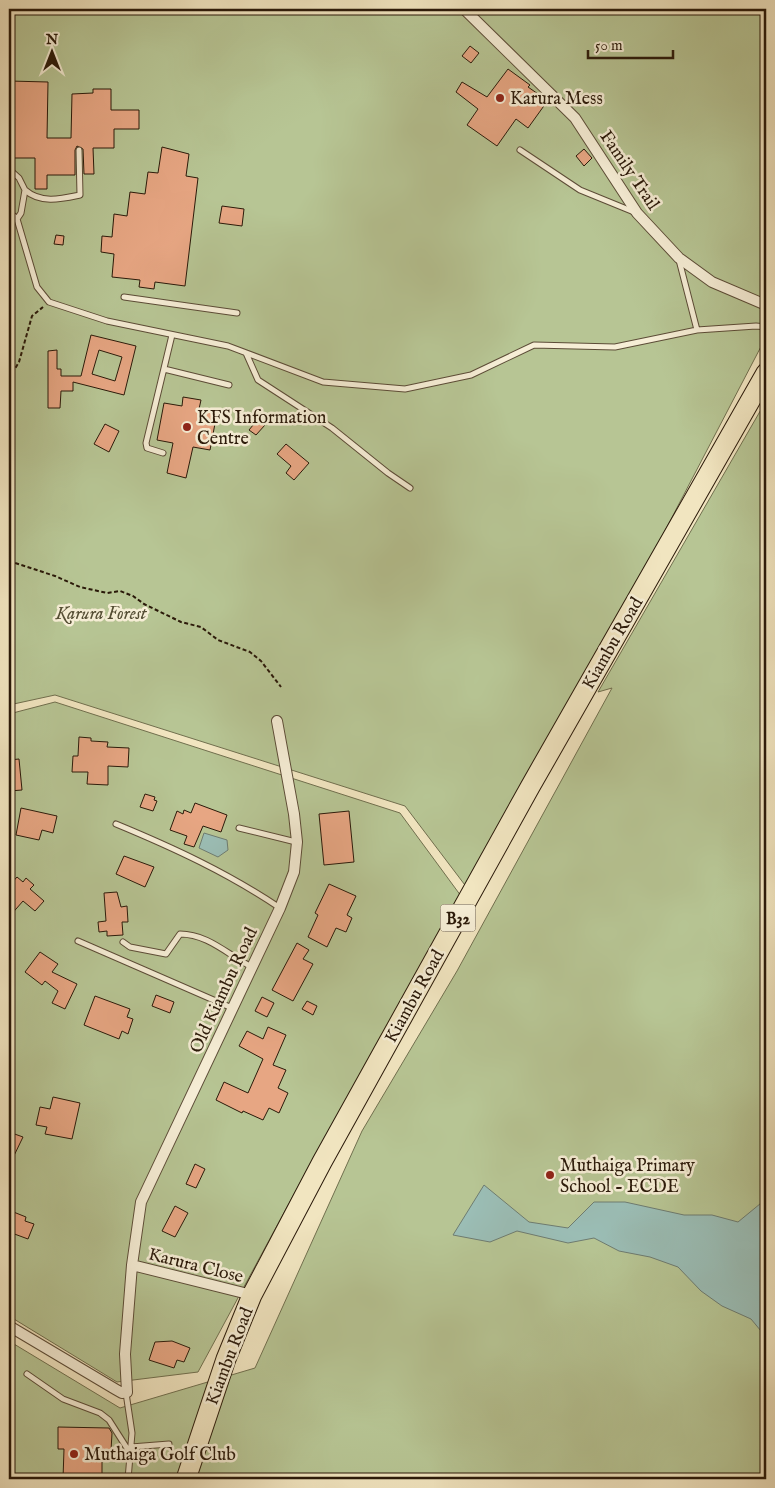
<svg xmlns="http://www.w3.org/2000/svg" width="775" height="1488" viewBox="0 0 775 1488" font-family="'IM FELL English',serif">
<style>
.green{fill:#b7c594;stroke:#706f4e}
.water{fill:#9bbeb6;stroke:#6e7c71}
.building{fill:#e7a683;stroke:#2a1909;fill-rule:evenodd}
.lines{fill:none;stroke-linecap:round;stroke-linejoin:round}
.lane-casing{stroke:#5c4c37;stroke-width:7}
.street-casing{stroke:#5c4c37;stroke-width:12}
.highway-casing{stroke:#2a1909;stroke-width:21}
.path{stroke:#2a1909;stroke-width:2;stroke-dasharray:4 2.5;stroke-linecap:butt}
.lane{stroke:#f6eed6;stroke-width:5}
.street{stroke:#f6eed6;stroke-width:10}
.highway{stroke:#f1e5c0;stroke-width:19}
.poi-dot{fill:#8f2418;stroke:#f6eed6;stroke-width:2}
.labels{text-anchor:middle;stroke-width:5;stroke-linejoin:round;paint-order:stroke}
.shield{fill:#f6eed6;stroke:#675946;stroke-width:1}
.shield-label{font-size:16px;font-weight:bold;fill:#2a1909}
.poi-label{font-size:18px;fill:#2a1909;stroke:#f6eed6;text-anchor:start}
.street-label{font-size:18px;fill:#2a1909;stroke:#f6eed6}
.park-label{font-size:18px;font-style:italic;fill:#544d33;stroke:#f6eed6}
</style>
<rect width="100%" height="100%" fill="#f1e5c0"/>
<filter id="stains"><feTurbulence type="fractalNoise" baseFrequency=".004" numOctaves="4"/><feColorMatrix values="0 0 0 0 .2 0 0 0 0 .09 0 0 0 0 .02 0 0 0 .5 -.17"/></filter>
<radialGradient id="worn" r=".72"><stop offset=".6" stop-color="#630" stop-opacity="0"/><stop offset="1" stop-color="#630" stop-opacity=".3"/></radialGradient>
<path class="green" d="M9 9H766V337L474 897 405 806 55 695 9 705Z
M766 401V1479H9V1341L120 1408 255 1368 362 1131 457 971 612 688 598 692Z
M55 702 400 813 461 896 314 1157 198 1372 117 1382 9 1316V714Z"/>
<path class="water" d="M204 833 227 840 228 850 218 857 199 848Z
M484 1185 529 1222 568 1228 594 1202H625L684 1215H712L738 1222 766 1199V1337L751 1319 722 1306 701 1291 678 1267 650 1257 619 1251 594 1238 568 1243 517 1231 490 1242 453 1235Z"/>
<path class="building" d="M470 46 479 53 471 63 462 56Z
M508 69 530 85 528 87 541 96 546 103 528 128 516 119 497 146 467 125 478 109 456 92 462 82 487 97Z
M9 81 48 82 47 138H71L72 94 93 93V89H111V110H139V129H114V148H93L94 174H84L83 149 77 146 75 150V175H47V189H35V158H9Z
M162 147 189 154 186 176 198 178 185 286 155 282 154 289 139 287 140 280 112 277 114 254 101 252 102 236 112 237 114 214 127 216 130 192 145 194 148 172 158 173Z
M584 149 592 158 584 166 576 156Z
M222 206 244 209 242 226 219 223Z
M56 235 64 236 63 245 54 244Z
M91 335 136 346 124 395 73 382V391H61L60 408H48V351L57 350V369H61V376H81ZM99 350 122 357 115 381 92 374Z
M183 397 201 400 199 409 217 413 210 450 193 447 186 478 167 473 173 443 157 440 164 403 182 406Z
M258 419 265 425 256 435 249 430Z
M105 424 119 431 109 452 94 444Z
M286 444 309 463 294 480 286 473 291 466 277 454Z
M79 737 91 738V741L108 742 107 747 129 748 128 767 108 766V785L87 784 88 772H72L73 756H78Z
M19 759 22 790 9 791V760Z
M145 794 155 797 154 800 157 801 153 811 140 807Z
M195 803 227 815 221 832 203 826 194 847 184 844 187 836 170 830 177 811 183 814 184 810 191 813Z
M21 808 57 816 53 833 42 830 39 840 16 835Z
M349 811 354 862 324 865 319 814Z
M124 856 154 867 145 887 116 874Z
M17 877 23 882 26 878 34 885 30 889 44 901 35 911 23 901 9 917V886Z
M329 884 356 896 347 915 352 918 346 932 336 928 327 947 308 937 318 915 315 913Z
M117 892 121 907 127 906 128 922H122L123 935 107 936V931L99 932 98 922 106 921 104 893Z
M297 943 309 950 303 959 313 964 293 1001 272 990Z
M40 952 58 964 52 972 77 984 65 1009 52 1003 58 991 45 981 42 985 25 972Z
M156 995 174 1002 170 1013 152 1006Z
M95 996 130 1009 127 1017 133 1019 128 1034 122 1031 119 1039 84 1025Z
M262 997 274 1003 267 1017 255 1011Z
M307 1001 317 1006 313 1015 302 1009Z
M268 1027 286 1035 273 1065 286 1070 278 1088 288 1093 279 1113 269 1108 263 1120 243 1111 242 1113 216 1100 224 1082 248 1093 263 1059 239 1046 247 1031 263 1039Z
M53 1097 80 1103 72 1139 45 1134 47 1127 36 1125 40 1107 50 1109Z
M9 1132 23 1137 9 1166Z
M195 1164 205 1169 196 1188 186 1184Z
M175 1206 188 1213 175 1237 162 1231Z
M11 1211 26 1217 25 1221 34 1224 28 1239 9 1232Z
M172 1341 190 1348 184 1362 177 1360 174 1368 149 1360 155 1342Z
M58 1427 109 1428 112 1433 111 1451H102V1479H63L64 1449H58Z"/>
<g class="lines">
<defs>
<path id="lane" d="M520 150 580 190 634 212
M9 169 19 178 25 190
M9 212 17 219 37 287 49 302 107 321 228 346 323 382 405 389 471 375 534 345 615 347 697 330 756 326 766 327
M17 219 21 213 25 190C41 204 61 199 80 195L79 150
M679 260 697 330
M124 297 237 313
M246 353 258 380 332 428 388 473 410 488
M164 369 229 385
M163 453 147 448 146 443 172 335
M116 824C174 848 228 873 280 908
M239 828 296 842
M78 941 232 1008
M123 942 130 947 166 954 180 934C208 934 228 955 252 967
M27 1374 63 1399 100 1413 109 1420 130 1453
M126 1393 132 1433 128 1479
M131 1447 169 1444"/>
<path id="street" d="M464 9 575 118 637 213 679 258 712 282 766 305
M132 1265 252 1295
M9 1326 115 1389 122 1393 127 1392 125 1354 132 1265 141 1202 280 908 294 872 297 842 294 814 277 721"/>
<path id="highway" d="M186 1479 226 1359 252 1295 322 1162 530 787 766 373"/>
</defs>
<use href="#lane" class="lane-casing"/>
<use href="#street" class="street-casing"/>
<use href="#highway" class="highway-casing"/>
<path class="path" d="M9 379 19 362 32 316 43 307
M9 561 55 576 80 587 107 593 120 591 133 596 144 604 181 622 201 627 218 640 250 652 261 661 281 687"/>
<use href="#lane" class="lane"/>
<use href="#street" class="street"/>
<use href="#highway" class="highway"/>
</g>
<g class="poi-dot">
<circle cx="500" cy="98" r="5"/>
<circle cx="187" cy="427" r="5"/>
<circle cx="550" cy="1175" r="5"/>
<circle cx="74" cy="1454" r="5"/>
</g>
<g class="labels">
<rect class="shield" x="440.5" y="904.5" width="35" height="27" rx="4"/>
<g class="shield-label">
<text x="458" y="924">B32</text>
</g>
<g class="poi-label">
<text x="510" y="104">Karura Mess</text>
<text x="197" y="423">KFS Information<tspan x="197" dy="21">Centre</tspan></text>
<text x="560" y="1171">Muthaiga Primary<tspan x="560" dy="21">School - ECDE</tspan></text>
<text x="84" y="1460">Muthaiga Golf Club</text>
</g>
<g class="street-label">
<text transform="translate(630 170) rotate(56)" y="6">Family Trail</text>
<text transform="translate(612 643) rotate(-60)" y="6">Kiambu Road</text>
<text transform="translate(223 990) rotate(-65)" y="6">Old Kiambu Road</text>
<text transform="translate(414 996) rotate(-61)" y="6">Kiambu Road</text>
<text transform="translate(196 1265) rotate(14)" y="6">Karura Close</text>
<text transform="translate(229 1356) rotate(-69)" y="6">Kiambu Road</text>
</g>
<g class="park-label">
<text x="101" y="619">Karura Forest</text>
</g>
</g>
<rect width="775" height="1488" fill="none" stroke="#f1e5c0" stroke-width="30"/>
<rect x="10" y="10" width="755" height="1468" fill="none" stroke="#2a1909" stroke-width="2.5"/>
<rect x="15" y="15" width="745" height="1458" fill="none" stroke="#2a1909"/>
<g transform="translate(52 52)" stroke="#f6eed6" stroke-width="4" paint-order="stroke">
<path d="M0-4L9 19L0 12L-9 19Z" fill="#2a1909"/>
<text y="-8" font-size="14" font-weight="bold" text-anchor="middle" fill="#2a1909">N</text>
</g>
<path d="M588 50v8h85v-8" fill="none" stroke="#2a1909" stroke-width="2.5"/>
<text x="595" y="50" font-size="15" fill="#2a1909" stroke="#f6eed6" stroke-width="4" paint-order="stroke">50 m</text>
<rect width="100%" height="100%" filter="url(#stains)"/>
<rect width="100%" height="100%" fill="url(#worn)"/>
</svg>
